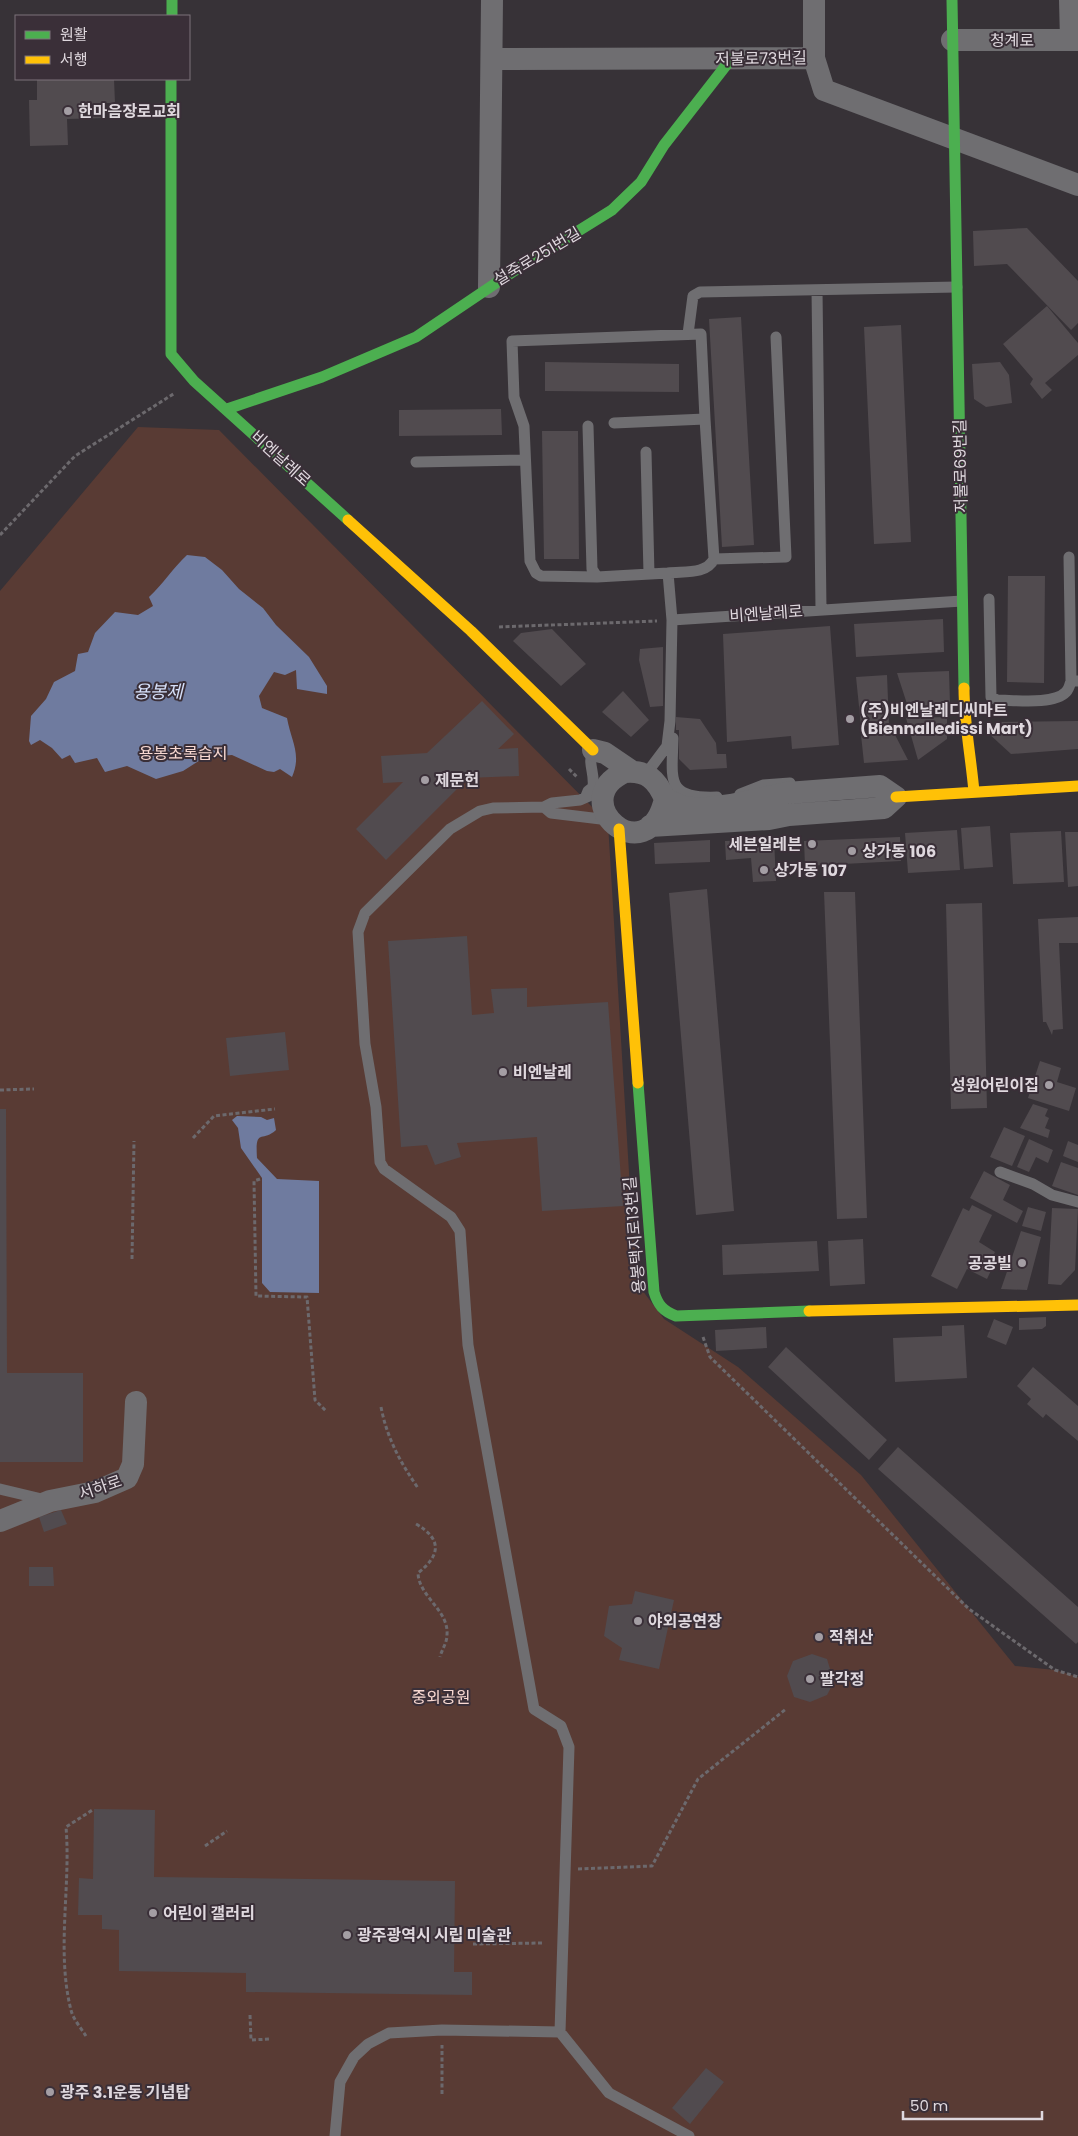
<svg xmlns="http://www.w3.org/2000/svg" width="1078" height="2136" viewBox="0 0 1078 2136" font-family="Poppins,'Noto Sans KR',sans-serif">
<style>
.green{fill:#593b34}
.water{fill:#6f7b9f}
.building{fill:#514b4f}
.lines{fill:none;stroke-linecap:round;stroke-linejoin:round}
.path{stroke:#6c696d;stroke-width:3;stroke-dasharray:4 2.5;stroke-linecap:butt}
.lane{stroke:#6f6e71;stroke-width:11}
.street{stroke:#6f6e71;stroke-width:22}
.fast{stroke:#4caf50;stroke-width:11}
.slow{stroke:#ffc107;stroke-width:11}
.poi-dot{fill:#a49ea4;stroke:#3a2f38;stroke-width:2}
.labels{text-anchor:middle;stroke-width:4;stroke-linejoin:round;paint-order:stroke}
.street-label{font-size:16px;fill:#dfd8de;stroke:#3a2f38}
.poi-label{font-size:16px;font-weight:bold;fill:#dfd8de;stroke:#3a2f38;text-anchor:start}
.park-label{font-size:16px;fill:#f9d9d2;stroke:#3a2f38}
.water-label{font-size:18px;font-style:italic;fill:#d6e0fa;stroke:#3a2f38}
</style>
<rect width="100%" height="100%" fill="#373237"/>
<path class="green" d="M138 427 219 430 608 823 630 1189 639 1286 664 1319 738 1367 861 1475 1015 1666 1055 1670 1078 1677V2136H0V591Z"/>
<path class="water" d="M187 555 205 557 222 570 239 589 263 608 276 625 309 657 327 686V694L297 689 296 670 285 675 274 672 259 696 262 708 287 718C291 741 302 754 292 777L280 769 274 772 267 771 232 755 205 757 183 771 156 779 127 766 105 772 97 758 75 763 70 755 62 759 52 748 40 740 31 745 29 741 31 716 46 699 54 682 75 671 78 654 88 652 95 633 115 612 138 615 153 606 149 597C163 584 173 568 187 555Z
M237 1116 261 1117 267 1120 274 1118 276 1130C262 1143 255 1127 257 1158L277 1179 319 1181V1293L270 1292 262 1283V1178L241 1148 238 1128 232 1120Z"/>
<path class="building" d="M37 79H114L115 103H106V118L67 119 68 145 30 146 29 100H37Z
M1027 228 1078 281V323L1071 330 1007 264 974 266 973 231Z
M1047 306 1078 343V355L1045 383 1052 390 1042 399 1030 384 1033 379 1003 344Z
M741 317 754 545 722 547 709 319Z
M901 325 911 542 874 544 864 327Z
M545 362 679 364V392L545 391Z
M1000 362 1009 375 1012 403 986 407 974 399 972 364Z
M501 409 502 435 399 436V410Z
M542 431H578L579 559H544Z
M1008 576H1045L1044 683 1007 682Z
M943 619 944 652 856 657 854 624Z
M830 626 839 745 792 749 791 736 727 742 723 634Z
M552 629 586 664 561 686 513 641 521 633Z
M663 647V706L650 707 639 660 640 649Z
M949 671 950 704 908 707 897 673Z
M887 675 889 725 861 726 856 677Z
M623 691 649 720 631 737 602 712Z
M482 701 514 734 498 749 518 748 519 776 468 778 386 860 356 829 403 782 383 783 381 756 427 753Z
M676 717 700 719 716 743 717 754H726L727 768 690 770 679 759V730H676Z
M947 717V739L918 760 906 718Z
M1078 721V749L1011 754 987 732 996 722Z
M893 731 908 760 864 763 861 735Z
M990 826 993 867 964 869 961 828Z
M957 830 960 870 908 873 905 833Z
M1061 831 1064 882 1013 884 1010 833Z
M1065 832H1078V886L1068 887Z
M900 837 901 861 805 866 804 841Z
M774 839 776 881 753 882 751 858 726 860 725 841Z
M710 840V862L655 864 654 843Z
M707 889 734 1211 696 1215 669 893Z
M824 892H855L867 1218 837 1219Z
M982 903 987 1108 951 1109 946 904Z
M1078 917V943H1059L1063 1029 1053 1030 1052 1035 1046 1022H1043L1038 919Z
M467 936 472 1015 494 1013 491 989 527 988V1007L608 1002 623 1206 542 1211 537 1137 457 1143 461 1157 435 1165 427 1145 401 1147 388 941Z
M285 1032 289 1070 230 1076 226 1038Z
M1040 1061 1061 1068 1057 1082 1076 1088 1069 1111 1028 1098Z
M1033 1104 1048 1109 1045 1116 1049 1118 1045 1128 1050 1130 1048 1138 1020 1128Z
M0 1109H6L7 1373H83V1462H0Z
M1004 1127 1025 1136 1012 1166 990 1157Z
M1029 1139 1053 1150 1048 1163 1036 1157 1029 1172 1017 1167Z
M1068 1141 1078 1145V1162L1063 1156Z
M1061 1162 1078 1168V1195L1052 1186Z
M984 1171 1010 1185 1003 1200 1023 1211 1017 1223 970 1198Z
M972 1205 992 1215 979 1242 995 1252 991 1260 995 1262 987 1279 967 1269 957 1289 931 1276 963 1208 969 1211Z
M1028 1207 1046 1212 1041 1231 1022 1226Z
M1052 1208 1078 1209 1075 1270 1061 1285 1048 1284Z
M1021 1231 1041 1237 1027 1290 1001 1289Z
M863 1239 865 1284 830 1286 828 1241Z
M817 1241 819 1271 723 1275 722 1245Z
M1046 1317V1326L1042 1329 1019 1330V1318Z
M994 1319 1013 1327 1006 1345 987 1337Z
M964 1325 967 1378 895 1382 893 1338 942 1336V1326Z
M766 1327 767 1348 716 1351 715 1330Z
M786 1347 887 1440 869 1460 768 1367Z
M1033 1367 1078 1406V1441L1046 1414 1043 1418 1027 1404 1031 1399 1017 1386Z
M898 1447 1078 1607V1642L1076 1644 878 1469Z
M61 1510 67 1524 44 1532 39 1517Z
M29 1567H53L54 1586H29Z
M635 1591 674 1600 659 1669 619 1660 622 1648 604 1636 609 1606 632 1604Z
M812 1654 827 1659 834 1682 827 1695 810 1702 794 1697 787 1676 793 1661Z
M94 1809 155 1810 154 1877 455 1881 454 1972H472V1995L246 1992V1973L119 1971V1930L102 1929V1915H78L79 1878 93 1879Z
M706 2068 724 2082 690 2124 672 2108Z"/>
<g class="lines">
<path class="path" d="M0 535 75 456 175 393
M499 627 657 621
M569 769 578 778
M0 1090 34 1089
M193 1138 214 1116 275 1109
M260 1179 254 1181 256 1296 307 1297 315 1400 326 1411
M132 1259 134 1141
M703 1337 710 1357 969 1609 1055 1670 1078 1677
M381 1407C387 1438 400 1462 418 1488
M416 1524C442 1539 441 1555 418 1573 419 1597 449 1610 447 1635 447 1643 442 1649 440 1657
M205 1846 227 1831
M578 1869 652 1866 698 1779 786 1709
M473 1944 542 1943
M250 2015 251 2040 270 2039
M86 2036C81 2028 73 2019 71 2010 56 1952 71 1886 66 1827L94 1809
M442 2094V2045"/>
<path class="lane" d="M817 290 821 609
M688 334 693 296 700 292 957 287
M614 423 705 419 714 559C706 575 684 571 668 573
M588 426 592 569 597 577 668 573 672 620
M646 452 649 574
M416 462 525 460
M1069 557 1071 681
M714 559 786 557 776 337
M597 577 541 576 536 573 530 561 524 426 514 397 512 341 701 334 705 419
M989 599 991 697 997 700C1014 700 1054 705 1066 692 1069 689 1070 684 1071 681H1078
M673 738C672 780 665 799 717 797
M646 774 667 746 670 721 672 620 962 601
M605 789 580 800 552 803 544 807 493 808 480 811 450 829 365 913 358 932 365 1044 376 1107 380 1162 384 1169 451 1217 460 1231 468 1345 534 1709 561 1726 569 1747 560 2032 609 2093 689 2136
M740 794 763 785 790 783
M586 796 588 791 593 787C595 772 587 764 593 750
M544 807 551 813 609 820
M1000 1172 1033 1184 1052 1195 1078 1202
M0 1489 46 1500
M335 2136 340 2082 354 2057 368 2044 389 2033 442 2030 560 2032"/>
<path class="street" d="M814 0V58L824 90 1078 185
M1070 0 1071 40
M952 40H1078
M492 59 814 58
M489 287 492 0
M593 750 605 753 633 772
M625 772C647 770 657 780 665 799 647 876 563 800 625 772Z
M650 826 769 819 789 815 884 808 896 797 880 786 787 793 731 805 701 809 683 807 665 799
M0 1521 50 1501 95 1492 127 1478 133 1464 136 1402"/>
<path class="fast" d="M172 0V16
M952 0 964 688
M171 79V354L194 381 348 520
M227 409 322 377 416 337 514 271 612 210 641 182 664 145 731 59
M638 1083 654 1292C658 1305 663 1311 676 1316L809 1311"/>
<path class="slow" d="M348 520 471 631 593 750
M964 688C964 723 971 757 974 792
M896 797 1078 786
M619 829 638 1083
M809 1311 1078 1305"/>
</g>
<g class="poi-dot">
<circle cx="68" cy="111" r="5"/>
<circle cx="850" cy="719" r="5"/>
<circle cx="425" cy="780" r="5"/>
<circle cx="812" cy="844" r="5"/>
<circle cx="852" cy="851" r="5"/>
<circle cx="764" cy="870" r="5"/>
<circle cx="503" cy="1072" r="5"/>
<circle cx="1049" cy="1085" r="5"/>
<circle cx="1022" cy="1263" r="5"/>
<circle cx="638" cy="1621" r="5"/>
<circle cx="819" cy="1637" r="5"/>
<circle cx="810" cy="1679" r="5"/>
<circle cx="153" cy="1913" r="5"/>
<circle cx="347" cy="1935" r="5"/>
<circle cx="50" cy="2092" r="5"/>
</g>
<g class="labels">
<g class="street-label">
<text x="1012" y="46">청계로</text>
<text transform="translate(761 58) rotate(-1)" y="6">저불로73번길</text>
<text transform="translate(537 256) rotate(-31)" y="6">설죽로251번길</text>
<text transform="translate(281 458) rotate(42)" y="6">비엔날레로</text>
<text transform="translate(960 466) rotate(-91)" y="6">저불로69번길</text>
<text transform="translate(766 613) rotate(-4)" y="6">비엔날레로</text>
<text transform="translate(634 1235) rotate(-95)" y="6">용봉택지로13번길</text>
<text transform="translate(100 1487) rotate(-19)" y="6">서하로</text>
</g>
<g class="poi-label">
<text x="78" y="117">한마음장로교회</text>
<text x="860" y="716">(주)비엔날레디씨마트<tspan x="860" dy="18">(Biennalledissi Mart)</tspan></text>
<text x="435" y="786">제문헌</text>
<text x="802" y="850" text-anchor="end">세븐일레븐</text>
<text x="862" y="857">상가동 106</text>
<text x="774" y="876">상가동 107</text>
<text x="513" y="1078">비엔날레</text>
<text x="1039" y="1091" text-anchor="end">성원어린이집</text>
<text x="1012" y="1269" text-anchor="end">공공빌</text>
<text x="648" y="1627">야외공연장</text>
<text x="829" y="1643">적취산</text>
<text x="820" y="1685">팔각정</text>
<text x="163" y="1919">어린이 갤러리</text>
<text x="357" y="1941">광주광역시 시립 미술관</text>
<text x="60" y="2098">광주 3.1운동 기념탑</text>
</g>
<g class="park-label">
<text x="183" y="759">용봉초록습지</text>
<text x="441" y="1703">중외공원</text>
</g>
<g class="water-label">
<text x="158" y="698">용봉제</text>
</g>
</g>
<rect x="15" y="15" width="175" height="65" fill="#3a2f38" stroke="#7c737a"/>
<rect x="25" y="31" width="25" height="8" fill="#4caf50" stroke="#7c737a"/>
<text x="60" y="40" font-size="15" fill="#dfd8de">원활</text>
<rect x="25" y="56" width="25" height="8" fill="#ffc107" stroke="#7c737a"/>
<text x="60" y="65" font-size="15" fill="#dfd8de">서행</text>
<path d="M903 2111v8h139v-8" fill="none" stroke="#dfd8de" stroke-width="2.5"/>
<text x="910" y="2111" font-size="15" fill="#dfd8de" stroke="#3a2f38" stroke-width="4" paint-order="stroke">50 m</text>
</svg>
